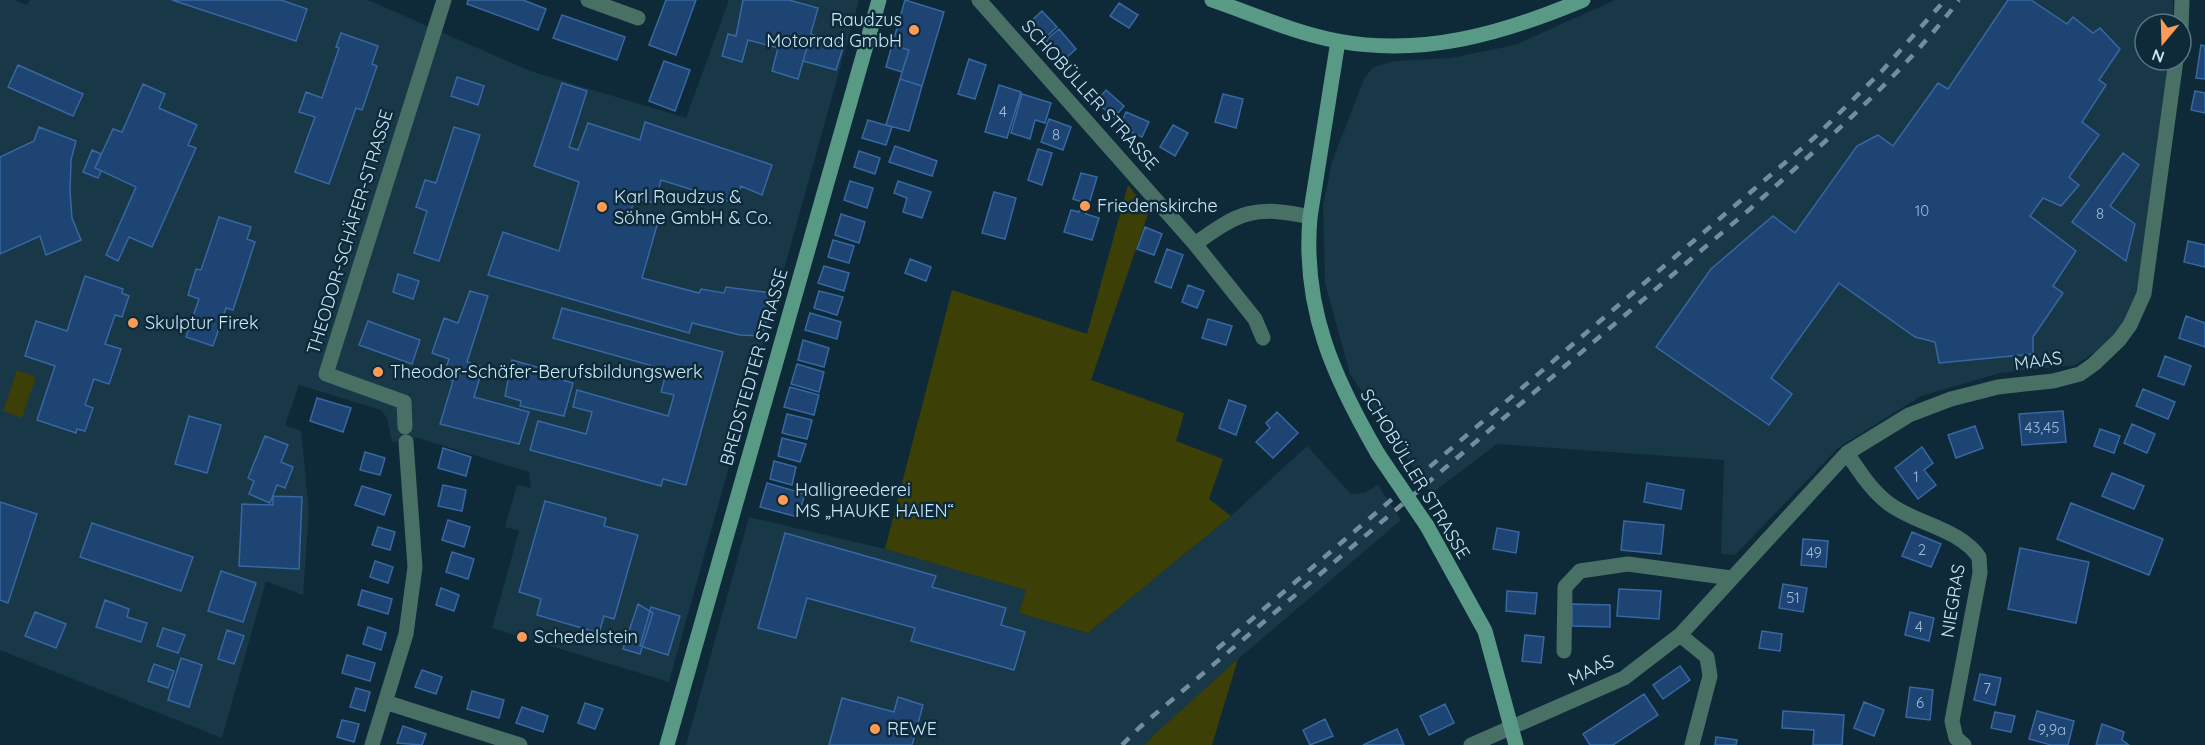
<svg xmlns="http://www.w3.org/2000/svg" width="2205" height="745" viewBox="0 0 2205 745" font-family="Quicksand,sans-serif">
<style>
.built{fill:#183747}
.green{fill:#3c4007}
.building{fill:#1d4472;stroke:#3768a2;stroke-width:1.5}
.lines{fill:none;stroke-linecap:round;stroke-linejoin:round}
.minor{stroke:#497065;stroke-width:15}
.secondary{stroke:#599a87;stroke-width:15}
.rail{stroke:#708e9e;stroke-width:4.5;stroke-dasharray:10 10;stroke-linecap:butt}
.secondary-bridge{stroke:#599a87;stroke-width:15}
.poi-dot{fill:#fe9c57;stroke:#0e2a38;stroke-width:2}
.labels{text-anchor:middle;stroke-width:5;stroke-linejoin:round;paint-order:stroke}
.number-label{font-size:15px;fill:#9dbfd9}
.poi-label{font-size:18px;fill:#c8e8fb;stroke:#0e2a38;text-anchor:start}
.street-label{font-size:18px;fill:#c8e8fb;stroke:#0e2a38}
</style>
<rect width="100%" height="100%" fill="#0e2a38"/>
<path class="built" d="M0 0H15L27 5 30 0H368L530 71 686 118 729 0H859L669 682 492 628 519 531 505 527 517 485 531 488 529 472 418 438 392 442 387 418 381 410 299 385 285 425 301 431 309 511 303 595 266 581 222 738 0 650Z
M1615 0H2173V24H2145V60H2170L2140 296 2114 340 2075 365 2000 373 1921 396 1838 448 1735 555 1721 554 1724 460 1497 444 1431 494 1350 374 1325 283 1323 206 1332 162 1364 79 1373 67 1395 61 1451 58 1515 45Z
M1307 446 1351 494 1364 493 1378 485 1401 520 1238 659 1145 745H686L749 517 885 549 1027 590 1019 613 1088 633 1231 516Z"/>
<path class="green" d="M1128 185 1149 211 1091 380 1184 413 1176 441 1223 459 1209 499 1231 516 1088 633 1019 613 1026 590 885 549 952 290 1087 334Z
M17 370 36 377 22 418 3 411Z
M1238 659 1212 745H1145L1154 735Z"/>
<path class="building" d="M172 0H281L307 9 296 41Z
M468 0H523L546 9 538 30 467 4Z
M666 0H696L676 55 649 45Z
M743 0H789L818 8 798 79 772 71 778 48 748 40 742 62 722 56 728 34 736 36Z
M905 0 944 12 922 86 900 79 909 50 892 45Z
M2008 0H2031L2067 24 2073 17 2093 33 2100 28 2120 49 2099 80 2106 85 2082 122 2099 135 2069 177 2079 185 2061 206 2043 198 2030 216 2076 251 2053 286 2063 293 2033 337V354L1939 363 1935 342 1915 337 1839 283 1771 378 1792 394 1769 425 1656 347 1711 269 1773 216 1795 233 1857 146 1878 135 1893 146 1938 83 1948 89Z
M1119 3 1138 15 1129 28 1110 16Z
M1042 11 1057 27 1045 38 1030 22Z
M562 15 625 37 617 60 553 38Z
M1059 29 1076 49 1064 60 1046 40Z
M341 33 378 46 372 64 377 66 362 110 356 108 329 184 295 172 315 117 299 112 306 92 322 98 339 48 336 47Z
M811 34 844 44 836 70 803 61Z
M892 45 909 50 902 72 886 67Z
M2201 45 2205 46V79L2196 78Z
M969 59 986 65 975 99 958 94Z
M664 61 690 70 675 111 649 101Z
M18 65 83 94 73 116 8 87Z
M457 77 484 86 478 105 451 96Z
M900 79 922 86 909 131 886 125Z
M562 83 587 91 569 147 578 150 588 123 640 140 645 122 772 165 762 195 741 186 735 203 661 180 655 203 635 198 631 210 659 218 642 278 699 293 701 289 724 293 726 287 771 293 763 336 740 335 692 323 689 333 488 275 503 232 559 251 579 182 534 166Z
M143 84 165 94 159 108 197 125 188 145 196 148 152 247 129 237 118 261 106 255 136 187 95 168 113 129 122 132Z
M999 85 1021 92 1007 138 985 132Z
M1106 90 1124 106 1114 118 1096 102Z
M2195 91 2205 93V113L2191 110Z
M1022 94 1051 103 1045 123 1035 120 1030 139 1011 133Z
M1223 94 1243 99 1236 128 1215 122Z
M1126 112 1149 122 1142 137 1119 127Z
M1049 119 1071 127 1063 150 1041 142Z
M868 120 892 127 886 145 862 138Z
M1173 125 1188 133 1175 156 1160 147Z
M39 127 76 141 71 160 70 191 72 218 81 240 46 255 40 236 0 254V157L34 141Z
M454 127 480 135 439 261 414 253 427 211 416 207 425 180 436 183Z
M895 146 937 161 932 176 889 162Z
M1038 149 1052 153 1042 185 1028 180Z
M92 150 101 154 95 168 101 171 98 178 83 172Z
M859 151 880 158 875 174 854 167Z
M2123 153 2139 165 2110 206 2135 224 2126 261 2072 222Z
M1081 173 1097 177 1086 214 1099 218 1092 240 1064 232 1071 210 1079 212 1082 202 1073 199Z
M850 181 873 188 867 208 844 200Z
M898 181 931 192 922 218 903 212 907 198 894 193Z
M994 192 1016 198 1005 239 982 233Z
M841 214 865 222 859 243 835 235Z
M219 217 251 227 247 239 255 242 233 310 226 308 213 346 186 337 199 299 188 295 196 269 201 270Z
M1145 227 1162 234 1154 255 1137 249Z
M833 240 854 246 849 263 828 257Z
M2188 241 2205 245V267L2184 262Z
M1167 249 1183 255 1171 288 1155 282Z
M910 259 931 267 926 281 905 273Z
M824 266 849 273 844 291 818 283Z
M398 274 419 281 413 299 393 292Z
M85 276 123 289 122 293 129 296 122 317 115 315 105 344 121 349 109 384 94 379 85 405 93 408 85 431 77 429 76 433 37 420 55 366 25 356 36 321 67 331Z
M1188 285 1204 291 1197 308 1182 302Z
M470 291 488 296 467 362 483 367 474 397 529 412 519 444 440 424 453 381 443 377 449 359 432 353 444 318 458 323Z
M819 291 843 297 837 315 814 308Z
M562 308 723 352 686 485 663 479 661 486 530 450 538 421 586 434 592 412 573 407 577 390 668 416 674 395 661 392 667 370 553 338Z
M810 313 841 322 837 339 805 330Z
M2186 316 2205 323V347L2179 338Z
M1208 319 1232 326 1226 345 1202 338Z
M368 321 420 340 412 364 359 345Z
M803 340 829 348 824 367 798 360Z
M2165 356 2191 366 2184 385 2158 376Z
M512 360 551 371V377L573 383 564 416 520 406 521 401 505 396Z
M797 364 824 372 819 392 791 384Z
M790 387 819 395 814 415 784 407Z
M2143 389 2175 402 2168 419 2136 406Z
M317 398 351 408 343 432 310 421Z
M1229 400 1246 406 1236 435 1219 428Z
M2063 411 2066 442 2022 445 2019 414Z
M1277 412 1298 433 1273 458 1256 442 1270 428 1266 423Z
M787 414 812 420 807 439 782 433Z
M189 416 221 425 207 473 175 464Z
M2132 424 2155 434 2147 453 2124 443Z
M1975 426 1983 448 1956 458 1948 435Z
M2100 429 2120 436 2114 453 2094 446Z
M265 436 288 445 281 462 293 467 285 488 277 485 270 503 249 494 254 481 248 478Z
M782 438 806 444 800 462 778 456Z
M1922 447 1933 463 1924 470 1936 485 1918 499 1895 468Z
M443 448 471 457 466 476 438 468Z
M365 452 385 458 380 475 360 470Z
M774 461 796 467 792 485 770 479Z
M2112 473 2144 486 2134 509 2102 496Z
M767 483 805 494 798 517 760 507Z
M1647 483 1684 490 1681 509 1644 502Z
M443 485 466 490 462 511 438 506Z
M362 486 391 495 384 515 355 505Z
M273 496 302 497 299 569 239 566 242 504 273 505Z
M545 501 606 518 604 526 638 535 614 619 604 616 599 633 537 615 541 599 519 592Z
M0 502 37 514 8 603 0 600Z
M2071 503 2163 539 2149 575 2057 539Z
M448 520 470 527 464 547 442 540Z
M1624 521 1664 525 1661 554 1621 550Z
M92 523 193 557 181 591 80 557Z
M378 527 395 532 390 550 372 545Z
M1497 528 1519 532 1516 553 1493 549Z
M1912 532 1941 544 1931 567 1902 556Z
M785 533 936 576 932 587 1006 608 1001 625 1025 632 1014 670 911 641 915 628 807 598 796 638 758 628Z
M1803 539 1828 541 1826 567 1801 565Z
M2020 548 2089 562 2076 623 2008 609Z
M452 552 474 559 468 579 446 572Z
M375 561 393 567 388 583 370 577Z
M221 571 256 583 243 622 208 611Z
M1783 584 1807 588 1803 612 1779 608Z
M441 588 459 595 454 611 436 605Z
M1619 589 1661 591 1659 619 1617 616Z
M362 590 392 599 388 614 358 605Z
M1507 591 1537 593 1535 614 1506 611Z
M105 600 129 609 127 617 147 623 141 642 96 627Z
M638 604 653 613 640 654 623 649Z
M1572 604 1610 605V627L1572 626Z
M651 607 680 616 668 655 640 646Z
M35 612 66 624 56 648 25 636Z
M1910 612 1934 618 1929 641 1905 635Z
M368 627 386 633 381 650 363 644Z
M163 628 185 635 178 653 157 646Z
M227 630 244 636 234 664 218 659Z
M1762 631 1782 634 1780 651 1759 648Z
M1525 635 1544 637 1541 663 1522 661Z
M347 655 375 663 370 681 342 673Z
M181 658 202 665 189 707 168 700Z
M154 664 174 671 168 688 148 681Z
M1680 666 1690 680 1663 699 1653 685Z
M422 670 442 677 436 694 415 687Z
M1980 674 2001 678 1995 705 1974 700Z
M1910 687 1933 690 1930 720 1906 717Z
M356 688 370 692 365 711 350 707Z
M472 691 504 700 499 718 467 709Z
M1644 694 1658 715 1613 745H1590L1583 734Z
M898 697 923 705 912 745H829L842 698 894 712Z
M1864 702 1884 710 1874 736 1854 728Z
M585 703 603 709 595 729 578 723Z
M1445 704 1454 723 1429 735 1420 716Z
M522 707 548 716 543 732 516 723Z
M1783 711 1844 715 1842 745H1813L1814 730 1782 728Z
M2037 711 2074 721 2068 745H2051L2029 739Z
M1995 712 2015 716 2011 732 1991 728Z
M1325 719 1333 736 1310 745 1303 730Z
M342 720 359 724 354 742 337 737Z
M2102 724 2124 732 2122 740 2129 745H2096Z
M403 726 426 734 422 745 397 743Z
M1397 729 1404 745H1363Z
M1716 737 1737 740 1736 745H1715Z"/>
<g class="lines">
<path class="minor" d="M588 0 638 18
M979 0 1195 244C1240 211 1255 205 1310 217
M2181 29 2182 0
M1195 244 1255 319 1263 338
M405 427 404 402 326 374 444 0
M1847 453C1859 471 1871 490 1888 503 1915 524 1959 528 1979 557L1980 573 1952 721 1956 738 1964 745
M1680 635 1707 657 1710 676 1692 745
M1564 651 1565 587 1580 571 1628 564 1731 578
M385 702 520 745
M372 745 406 634 415 567 406 442
M1471 745 1624 678 1680 635 1847 453 1909 415 1951 399 1998 387 2053 381 2080 374 2094 364 2119 340 2130 325 2144 294 2176 60"/>
<path class="secondary" d="M1212 0C1253 14 1295 33 1338 41 1424 57 1504 33 1583 0
M1338 41 1310 217C1302 309 1334 378 1378 454
M1427 526 1485 631 1516 745
M667 745 879 0"/>
<path class="rail" d="M1217 649 1815 137 1881 72 1945 0
M1122 745 1140 727 1750 209C1822 144 1900 78 1959 0"/>
<path class="secondary-bridge" d="M1378 454 1427 526"/>
</g>
<g class="poi-dot">
<circle cx="914" cy="30" r="6"/>
<circle cx="1085" cy="206" r="6"/>
<circle cx="602" cy="207" r="6"/>
<circle cx="133" cy="323" r="6"/>
<circle cx="378" cy="372" r="6"/>
<circle cx="783" cy="500" r="6"/>
<circle cx="522" cy="637" r="6"/>
<circle cx="875" cy="729" r="6"/>
</g>
<g class="labels">
<g class="number-label">
<text x="1003" y="117">4</text>
<text x="1056" y="140">8</text>
<text x="1922" y="216">10</text>
<text x="2100" y="219">8</text>
<text x="2042" y="433">43,45</text>
<text x="1916" y="482">1</text>
<text x="1922" y="555">2</text>
<text x="1814" y="558">49</text>
<text x="1793" y="603">51</text>
<text x="1919" y="632">4</text>
<text x="1987" y="694">7</text>
<text x="1920" y="708">6</text>
<text x="2052" y="735">9,9a</text>
</g>
<g class="poi-label">
<text x="902" y="26" text-anchor="end">Raudzus<tspan x="902" dy="21">Motorrad GmbH</tspan></text>
<text x="614" y="203">Karl Raudzus &amp;<tspan x="614" dy="21">Söhne GmbH &amp; Co.</tspan></text>
<text x="1097" y="212">Friedenskirche</text>
<text x="145" y="329">Skulptur Firek</text>
<text x="390" y="378">Theodor-Schäfer-Berufsbildungswerk</text>
<text x="795" y="496">Halligreederei<tspan x="795" dy="21">MS „HAUKE HAIEN“</tspan></text>
<text x="534" y="643">Schedelstein</text>
<text x="887" y="735">REWE</text>
</g>
<g class="street-label">
<text transform="translate(1090 95) rotate(48)" y="6">SCHOBÜLLER STRASSE</text>
<text transform="translate(350 232) rotate(-73)" y="6">THEODOR-SCHÄFER-STRASSE</text>
<text transform="translate(2038 361) rotate(-8)" y="6">MAAS</text>
<text transform="translate(754 367) rotate(-74)" y="6">BREDSTEDTER STRASSE</text>
<text transform="translate(1415 474) rotate(59)" y="6">SCHOBÜLLER STRASSE</text>
<text transform="translate(1953 601) rotate(-81)" y="6">NIEGRAS</text>
<text transform="translate(1591 670) rotate(-25)" y="6">MAAS</text>
</g>
</g>
<g transform="translate(2163 42) rotate(199)"><circle r="28" fill="#0e2a38" stroke="#587686" stroke-width="1.5"/>
<path d="M0-4.5L10 22L0 15L-10 22Z" fill="#fe9c57"/>
<text y="-9" font-size="16" font-weight="bold" text-anchor="middle" fill="#c8e8fb">N</text>
</g>
</svg>
